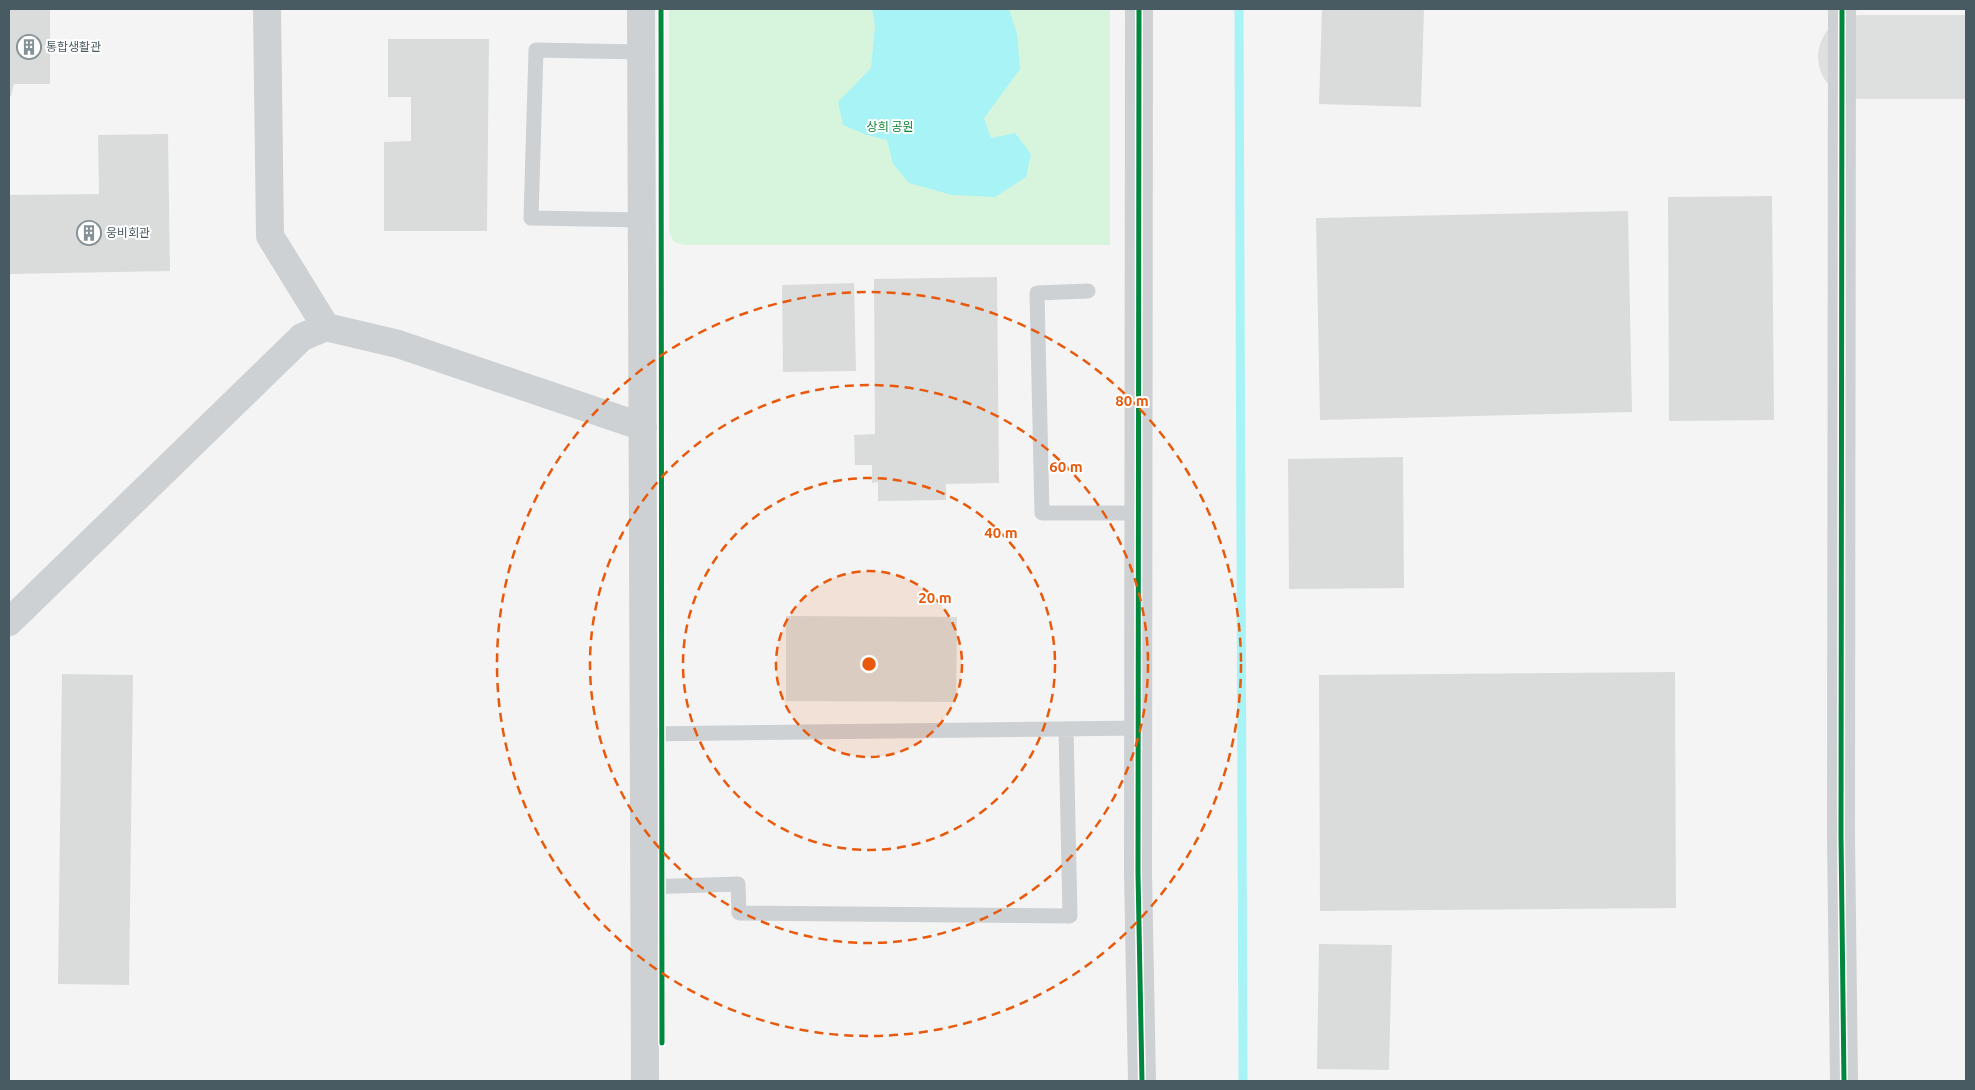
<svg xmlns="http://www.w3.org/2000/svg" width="1975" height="1090" viewBox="0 0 1975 1090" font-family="Ubuntu,'Noto Sans KR',sans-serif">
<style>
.green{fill:#d7f5dd}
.water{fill:#a8f3f6}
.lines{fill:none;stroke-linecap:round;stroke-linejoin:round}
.stream{stroke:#a8f3f6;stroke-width:9}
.taxiway{stroke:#dee0e0;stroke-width:84}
.building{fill:#dadcdc}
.lane{stroke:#cdd1d3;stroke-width:15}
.street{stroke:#cdd1d3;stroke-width:28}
.cycleway-casing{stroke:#fff;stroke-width:8}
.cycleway{stroke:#00873e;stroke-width:5}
.ring{fill:none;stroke:#e8590c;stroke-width:2.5;stroke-dasharray:9 6}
.labels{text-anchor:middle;stroke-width:4;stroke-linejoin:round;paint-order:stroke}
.poi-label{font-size:12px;fill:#485b63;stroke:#fff;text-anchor:start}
.park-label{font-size:12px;fill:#0d8334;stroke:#fff}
.centre{fill:#e8590c;stroke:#fff;stroke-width:2.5}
.ring-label{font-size:15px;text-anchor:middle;font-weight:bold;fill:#e8590c;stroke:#fff;stroke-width:4;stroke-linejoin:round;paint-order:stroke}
</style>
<rect width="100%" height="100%" fill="#f4f4f4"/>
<path class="green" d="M669 9H1110V245H684L674 242 669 232Z"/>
<path class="water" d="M872 9H1009L1017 34 1020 69 984 118 991 138 1015 133 1031 154 1026 177 995 197 952 195 909 183 893 164 887 140 867 135 843 125 838 102 871 68 875 26Z"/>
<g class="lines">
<path class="stream" d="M1239 9 1243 1081"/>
<path class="taxiway" d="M1860 57H1966"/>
</g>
<path class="building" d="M9 9H50V84H14L11 96H9Z
M1322 9H1424L1421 107 1319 104Z
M388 39H489L487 231H384V142L411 141V97H388Z
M168 134 170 271 9 274V195L99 194 98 135Z
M1772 196 1774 420 1669 421 1668 197Z
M1628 211 1632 412 1320 420 1316 218Z
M997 277 999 483 946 484V500L878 501V482L872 483V465H855L854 435 875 434 874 279Z
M854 283 856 371 783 372 782 285Z
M1403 457 1404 588 1289 589 1288 459Z
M786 616 957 617 956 702 786 701Z
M1675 672 1676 908 1320 911 1319 675Z
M62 674 133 675 129 985 58 984Z
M1319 944 1392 945 1389 1070 1317 1069Z"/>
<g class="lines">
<path class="lane" d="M641 52 536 50 531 218 642 220
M1088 291 1037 293 1042 513H1140
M644 734 1139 728
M645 887 738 884 739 913 1070 916 1066 729"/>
<path class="street" d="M267 9 270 236 326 327
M641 9 645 1081
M1139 9 1138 874 1142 1081
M1842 9 1841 836 1844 1081
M9 622 302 337 326 327 398 344 643 427"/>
<defs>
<path id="cycleway" d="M661 9 662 1043
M1139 9 1138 874 1142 1081
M1842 9 1841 836 1844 1081"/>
</defs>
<use href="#cycleway" class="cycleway-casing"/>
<use href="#cycleway" class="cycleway"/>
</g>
<circle cx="869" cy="664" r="93" fill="#e8590c" fill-opacity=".12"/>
<g class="ring">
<circle cx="869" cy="664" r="93"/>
<circle cx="869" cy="664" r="186"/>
<circle cx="869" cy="664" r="279"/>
<circle cx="869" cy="664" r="372"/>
</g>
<defs>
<symbol id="building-ring" viewBox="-11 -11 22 22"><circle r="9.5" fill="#fff" stroke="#849196" stroke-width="1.5"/><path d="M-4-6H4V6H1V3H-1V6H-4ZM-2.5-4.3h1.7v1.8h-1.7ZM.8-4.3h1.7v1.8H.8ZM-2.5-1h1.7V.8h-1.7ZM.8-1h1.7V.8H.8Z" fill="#849196"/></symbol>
</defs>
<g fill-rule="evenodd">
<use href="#building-ring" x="15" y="33" width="28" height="28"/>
<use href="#building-ring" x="75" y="219" width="28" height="28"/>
</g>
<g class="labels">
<g class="poi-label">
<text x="46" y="51">통합생활관</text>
<text x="106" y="237">웅비회관</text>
</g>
<g class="park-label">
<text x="890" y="131">상희 공원</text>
</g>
</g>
<circle cx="869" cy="664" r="8" class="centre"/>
<g class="ring-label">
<text x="1132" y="406">80 m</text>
<text x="1066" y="472">60 m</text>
<text x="1001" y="538">40 m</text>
<text x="935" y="603">20 m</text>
</g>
<rect width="1975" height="1090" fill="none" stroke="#485b63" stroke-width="20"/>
</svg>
